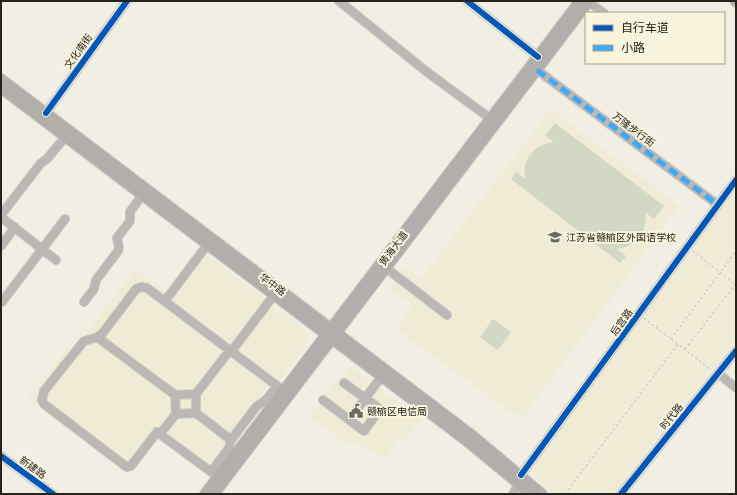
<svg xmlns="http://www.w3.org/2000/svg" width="737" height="495" viewBox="0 0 737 495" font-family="Arial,'Noto Sans SC',sans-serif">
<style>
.built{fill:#efebd5}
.green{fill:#d2d8c5}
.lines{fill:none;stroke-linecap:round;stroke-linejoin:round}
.minor-casing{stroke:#cbc9c0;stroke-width:10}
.major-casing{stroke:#cbc9c0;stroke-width:12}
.path{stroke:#b4b1ad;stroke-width:1;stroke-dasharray:2 3;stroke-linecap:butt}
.minor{stroke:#bab7b5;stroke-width:8}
.major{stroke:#b2aeac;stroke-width:10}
.quiet{stroke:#3fa9f5;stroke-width:5;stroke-dasharray:10 5;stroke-linecap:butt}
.cycleway-casing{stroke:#f7f3dd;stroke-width:8}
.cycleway{stroke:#0057b8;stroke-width:6}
.labels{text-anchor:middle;stroke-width:4;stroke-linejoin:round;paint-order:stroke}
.street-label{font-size:10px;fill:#25231b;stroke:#f7f3dd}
.poi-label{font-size:10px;fill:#25231b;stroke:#f7f3dd;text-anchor:start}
</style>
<rect width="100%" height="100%" fill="#f1efe3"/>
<path class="built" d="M551 109 679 206 522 419 511 410 509 412 396 328 413 305 390 288 406 267 421 278Z
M736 189V338L612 494H553L534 475 532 471 535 463Z
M199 249 302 328 307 332 309 337 307 343 278 382 273 379 204 472 157 437 130 473 30 398 68 347 73 351 135 269 166 292Z
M351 366 420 419 404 441 399 438 386 457 342 440 310 416 320 404 319 403 336 380 339 382Z"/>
<path class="green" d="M555 123 664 206 654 219 645 212C648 232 637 247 617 249L626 256 620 263 511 179 516 172 525 179C522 159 534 144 554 142L545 135Z
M493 319 511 332 498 350 480 337Z"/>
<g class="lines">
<defs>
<path id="minor" d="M339 1 427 72 491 119
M467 1 538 57
M588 2 604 13
M537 70 718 205
M46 113 127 1
M1 215 41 163 47 159 65 137
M1 217 56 260
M1 246 15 227
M386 268 447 315
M1 301 2 302 65 219
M165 301 207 245
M84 302 94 289 96 280 118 251 119 247 117 238 130 221V212L142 195
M97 337 175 395 196 394V413L176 414 175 395
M231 352 274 295
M718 373 736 388
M196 394 230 350
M323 400 364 431 380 409 344 383
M196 413 231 440
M349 420 382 376
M160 434 176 414
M1 456 53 494
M211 472 229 448 231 440 256 407 266 400 277 386
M521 475 736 180
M218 477 157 432 131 466 127 467 124 465 44 404 42 400 44 391 84 341 95 338 102 334 136 289 141 287 147 288 284 391
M513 494 521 479
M621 494 736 351"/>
<path id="major" d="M735 1 736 2
M1 79 473 436 542 494
M1 88 468 442 531 494
M205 494 580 1
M214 494 589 1"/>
</defs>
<use href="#minor" class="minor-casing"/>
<use href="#major" class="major-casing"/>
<path class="path" d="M693 251 736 285
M644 318 711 370
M671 339 736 251
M685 349 736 284
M565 494 678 344"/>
<use href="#minor" class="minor"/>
<use href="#major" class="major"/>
<path class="quiet" d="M537 70 718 205"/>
<defs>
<path id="cycleway" d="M467 1 538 57
M46 113 127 1
M1 456 53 494
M521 475 736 180
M621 494 736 351"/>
</defs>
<use href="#cycleway" class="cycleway-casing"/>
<use href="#cycleway" class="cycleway"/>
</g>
<defs>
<symbol id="school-bare" viewBox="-9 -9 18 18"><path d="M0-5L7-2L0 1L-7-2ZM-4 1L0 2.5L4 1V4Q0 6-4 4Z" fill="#6c6a61" stroke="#f7f3dd" stroke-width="2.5" paint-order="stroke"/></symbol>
<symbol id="civic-bare" viewBox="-9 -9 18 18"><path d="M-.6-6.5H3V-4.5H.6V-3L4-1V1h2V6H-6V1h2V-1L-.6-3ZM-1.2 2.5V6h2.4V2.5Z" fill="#6c6a61" stroke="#f7f3dd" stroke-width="2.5" paint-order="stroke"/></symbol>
</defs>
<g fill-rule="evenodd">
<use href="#school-bare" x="545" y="227" width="20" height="20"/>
<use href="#civic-bare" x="346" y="401" width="20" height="20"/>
</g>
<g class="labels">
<g class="street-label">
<text transform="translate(78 51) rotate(-54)" y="4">文化南街</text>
<text transform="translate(634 129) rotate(37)" y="4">万隆步行街</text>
<text transform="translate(393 248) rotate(-53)" y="4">黄海大道</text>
<text transform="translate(273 284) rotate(37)" y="4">华中路</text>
<text transform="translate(621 322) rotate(-54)" y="4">后宫路</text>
<text transform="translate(671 416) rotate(-51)" y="4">时代路</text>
<text transform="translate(33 467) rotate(36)" y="4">新建路</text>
</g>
<g class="poi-label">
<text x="566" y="241">江苏省赣榆区外国语学校</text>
<text x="367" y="415">赣榆区电信局</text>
</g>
</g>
<rect width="737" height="495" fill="none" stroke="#25231b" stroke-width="4"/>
<rect x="585" y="12" width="140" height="52" fill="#f7f3dd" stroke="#a3a08f"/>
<rect x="593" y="25" width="20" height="6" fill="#0057b8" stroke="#a3a08f"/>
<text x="621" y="32" font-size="12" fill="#25231b">自行车道</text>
<rect x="593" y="45" width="20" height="6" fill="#3fa9f5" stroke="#a3a08f"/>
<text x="621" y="52" font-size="12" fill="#25231b">小路</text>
</svg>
